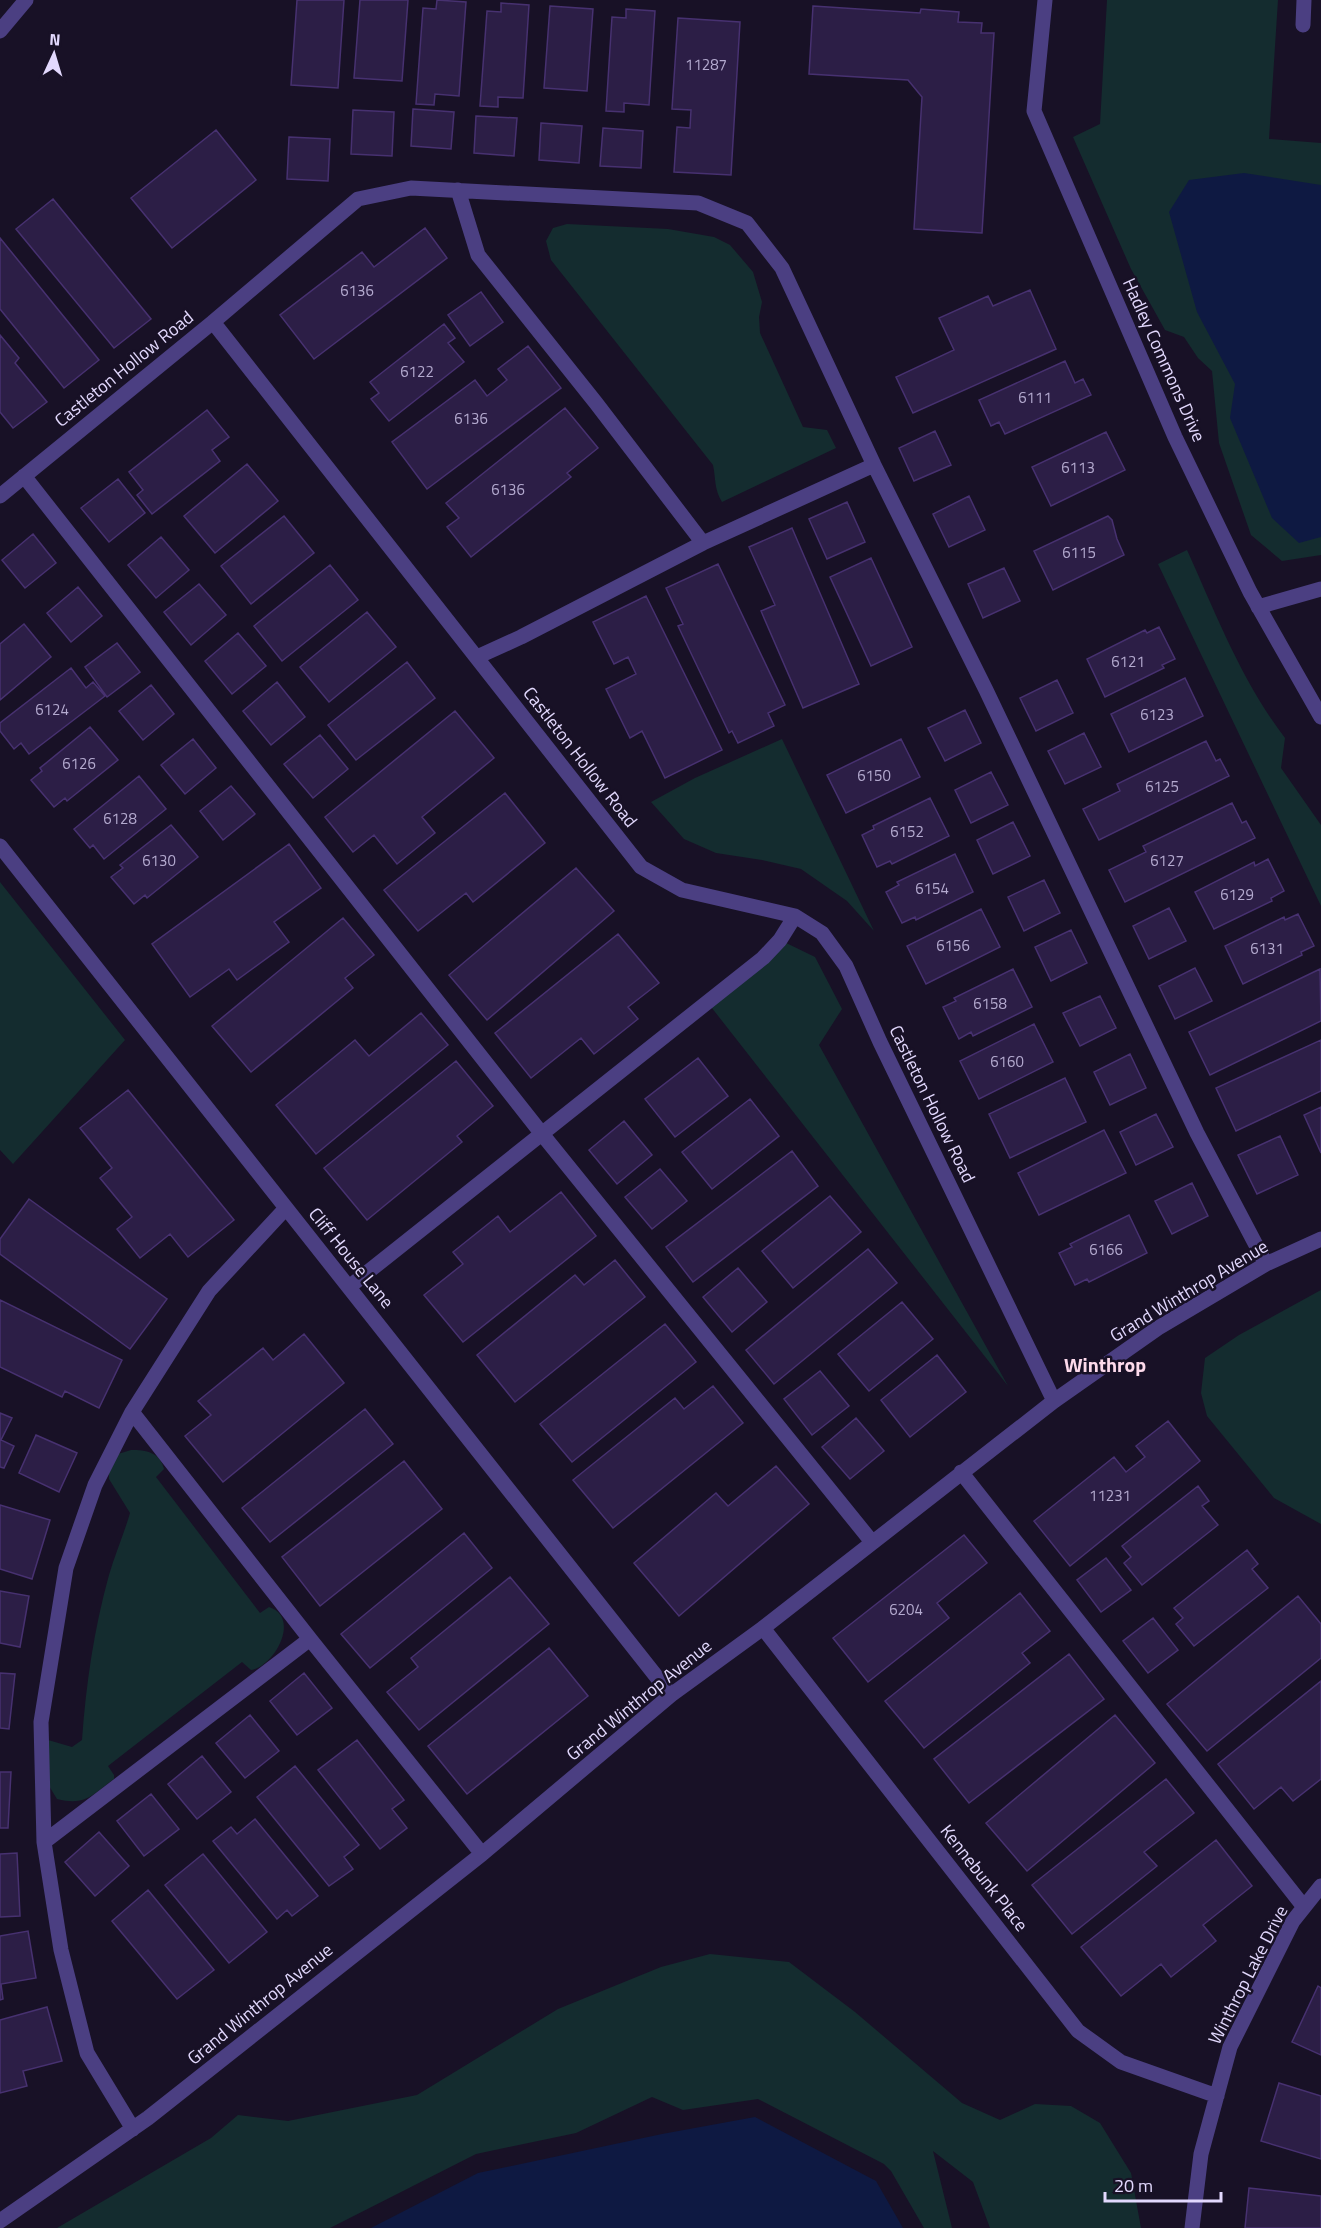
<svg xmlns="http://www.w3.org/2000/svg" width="1321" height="2228" viewBox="0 0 1321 2228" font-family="'Titillium Web',sans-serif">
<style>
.green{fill:#142c2f}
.water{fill:#0e1942}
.building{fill:#2c1e46;stroke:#473170;stroke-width:1.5}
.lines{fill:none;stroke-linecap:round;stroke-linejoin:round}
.minor{stroke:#4b3f82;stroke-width:15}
.labels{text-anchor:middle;stroke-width:5;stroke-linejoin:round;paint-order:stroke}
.number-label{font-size:15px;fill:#b4aacf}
.street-label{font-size:18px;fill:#e2d8fd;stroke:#181126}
.neighbourhood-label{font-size:20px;font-weight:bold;fill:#fddaeb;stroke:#181126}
</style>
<rect width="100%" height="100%" fill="#181126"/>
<path class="green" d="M1107 0H1278L1269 139 1321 143V555L1282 561 1251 535 1219 443 1212 371 1198 358 1184 337 1165 330 1131 269 1073 137 1100 124Z
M567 224 668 229 714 237 730 245 753 272 762 302 759 317 760 333 803 427 827 430 836 448 722 502C714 489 716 479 713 465L551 260 546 241 553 228Z
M1187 550C1216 614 1242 682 1285 738L1281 768 1321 825V906L1158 564Z
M782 739 874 931 847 901 801 869 762 860 716 853 684 839 651 802 695 778Z
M0 882 125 1040 13 1164 0 1150Z
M780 940 815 957 842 1009 819 1045 1008 1386 708 1003Z
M1321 1290V1524L1274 1498 1207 1416 1201 1393 1205 1358 1239 1335Z
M131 1450C146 1450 160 1452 164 1469L156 1477 260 1613 269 1607C301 1617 275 1666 251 1670L242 1662 108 1766 114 1775V1779C92 1795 86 1806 57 1799L46 1781 48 1740 72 1747 82 1740C86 1684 94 1629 109 1575 115 1554 124 1534 130 1513L109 1479V1468L115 1455Z
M710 1954 789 1962 855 2012 962 2103 1000 2120 1035 2104 1071 2106 1100 2123 1131 2173 1141 2228H990L973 2182 933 2151 952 2228H924L891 2171 884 2164 758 2099 683 2110 652 2097 576 2133 476 2154 330 2228H57L211 2138 238 2115 288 2121 417 2095 558 2009 661 1967Z"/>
<path class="water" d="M1244 173 1321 185V537L1299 543 1272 518 1230 418 1235 384 1197 312 1169 212 1189 180Z
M755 2117 876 2181 903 2228H371L478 2173 662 2134Z"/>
<path class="building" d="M297 0H344L338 88 291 85Z
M360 0H408L402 81 354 78Z
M437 0 466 2 459 96 435 94 434 105 416 104 423 8 436 9Z
M501 3 529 5 523 98 498 97V107L480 106 487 11 501 12Z
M550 6 593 9 587 91 544 88Z
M813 6 920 13 921 9 959 12 958 22 982 23 981 33H994L982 233 914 229 922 97 908 80 809 74Z
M626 9 655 11 649 105 624 103V112L606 111 612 17 626 18Z
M678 18 740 22 731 175 674 172 677 127 690 128 691 110 672 109Z
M413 109 454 112 451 149 411 146Z
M353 110 394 112 392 156 351 154Z
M476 116 517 118 514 156 474 153Z
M541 123 582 126 579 163 539 160Z
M603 128 643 131 641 168 600 166Z
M216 130 256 180 172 248 131 198Z
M289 137 330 139 328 181 287 179Z
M53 199 151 319 114 348 16 229Z
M425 228 447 258 314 359 280 315 362 252 374 267Z
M0 238 99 360 64 388 0 309Z
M1030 290 1056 349 913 413 896 377 954 350 939 318 988 296 993 306Z
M481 292 503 322 470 346 448 315Z
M444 324 455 338 448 343 464 362 389 421 371 399 379 393 370 382Z
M0 335 19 358 15 363 47 402 13 428 0 412Z
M528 346 561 388 427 489 392 442 475 380 487 396 507 380 498 369Z
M1065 361 1075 383 1083 379 1091 395 1005 434 999 422 991 426 979 400Z
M565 408 598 448 567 473 571 477 471 557 447 527 459 518 446 503Z
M207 410 229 437 212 450 220 461 152 514 137 495 143 490 129 472Z
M935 431 951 465 914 481 899 448Z
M1106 432 1125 470 1051 506 1032 467Z
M247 464 278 501 215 553 184 516Z
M118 479 145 513 109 542 81 508Z
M969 496 985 530 949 547 933 514Z
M847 502 865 542 827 559 809 519Z
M284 516 314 553 251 604 221 566Z
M1108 516 1112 520 1117 539 1124 555 1053 590 1034 551Z
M792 528 859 684 803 708 761 611 775 605 749 547Z
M33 534 56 563 25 588 2 560Z
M161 537 189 570 156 598 128 565Z
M871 558 912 647 871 666 830 577Z
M718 564 785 705 768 713 774 726 738 743 732 731 729 733 678 626 683 624 666 588Z
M330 565 358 600 282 661 254 626Z
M1004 568 1020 601 983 618 968 584Z
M199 584 226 615 191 645 164 612Z
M78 587 102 616 71 642 47 613Z
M646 596 722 750 665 778 642 731 630 738 606 689 636 674 628 657 614 664 593 622Z
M367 612 396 647 329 702 300 667Z
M24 624 51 657 0 700V644Z
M1159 627 1175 659 1162 665 1164 668 1105 697 1087 659 1145 630 1147 633Z
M238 633 266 666 232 694 205 661Z
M117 643 140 672 107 697 85 667Z
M407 662 435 698 356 760 328 725Z
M71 668 86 688 93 682 105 696 29 754 21 743 14 749 0 731V723Z
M1185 678 1203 716 1129 752 1111 714Z
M1057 680 1073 713 1036 731 1020 698Z
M277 682 305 717 271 745 243 711Z
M151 685 174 714 143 740 119 711Z
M965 710 981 743 945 761 928 728Z
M455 711 494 758 422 817 435 833 397 864 374 835 353 852 325 817Z
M90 727 118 760 67 801 65 798 54 807 31 780 42 771 40 768Z
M1084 733 1101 767 1065 784 1048 751Z
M320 735 348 769 313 798 284 764Z
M193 739 216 768 185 794 161 765Z
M901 739 920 777 846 813 827 775Z
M1206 741 1216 761 1220 759 1229 776 1099 840 1083 809 1120 791 1117 784Z
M991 772 1008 805 971 823 955 790Z
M139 776 166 809 104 859 93 845 90 848 74 829Z
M231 786 255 814 223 840 200 811Z
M505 793 545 843 473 902 466 893 418 931 384 890Z
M930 798 949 836 892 864 890 861 877 867 862 835 874 829 873 826Z
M1232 803 1242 823 1246 821 1255 838 1125 902 1109 870 1146 852 1143 846Z
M1013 822 1030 856 993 874 977 840Z
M171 825 198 857 147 898 145 895 134 904 111 877 123 868 120 865Z
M289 844 321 888 274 922 289 942 237 980 229 969 190 997 152 944Z
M955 854 973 892 916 920 915 917 902 923 886 892 899 885 897 882Z
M1268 859 1284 891 1271 898 1272 901 1214 929 1195 892 1254 862 1255 866Z
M576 868 614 911 487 1020 449 975Z
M1044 880 1060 913 1024 931 1008 897Z
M1169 908 1186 941 1149 959 1133 926Z
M981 909 1000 947 926 984 907 946Z
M1298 914 1314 946 1301 952 1302 955 1243 984 1225 946 1284 917 1285 920Z
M343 918 374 955 345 978 353 988 251 1072 212 1026Z
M1071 930 1087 963 1051 981 1035 947Z
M618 934 659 983 628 1007 638 1019 594 1054 581 1038 531 1078 495 1033Z
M1195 968 1212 1001 1175 1019 1159 986Z
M1013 969 1032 1007 973 1036 971 1032 959 1039 943 1007 956 1001 954 998Z
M1320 969 1321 1021 1210 1075 1189 1032Z
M1100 996 1116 1028 1080 1046 1063 1013Z
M421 1013 448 1045 316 1154 276 1105 355 1040 369 1056Z
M1034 1024 1053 1062 979 1099 960 1061Z
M1321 1040V1091L1236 1131 1216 1088Z
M1130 1054 1146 1088 1110 1105 1094 1072Z
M698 1058 728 1096 675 1137 645 1099Z
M456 1061 493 1106 457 1136 462 1142 367 1220 324 1168Z
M1065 1078 1086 1122 1010 1158 989 1114Z
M128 1090 234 1220 188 1257 170 1234 140 1258 117 1229 132 1217 100 1178 112 1168 80 1128Z
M750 1099 779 1136 712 1189 682 1152Z
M1321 1107V1153L1304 1115Z
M1156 1114 1173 1147 1136 1165 1120 1132Z
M624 1121 652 1155 617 1184 589 1150Z
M1104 1130 1126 1173 1039 1215 1018 1173Z
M1280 1136 1298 1175 1257 1194 1238 1155Z
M792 1151 818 1186 693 1282 666 1247Z
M660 1169 687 1201 652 1229 625 1197Z
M1192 1183 1208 1216 1172 1234 1155 1201Z
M561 1192 596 1236 463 1342 424 1295 463 1264 453 1252 498 1216 510 1232Z
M830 1196 861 1232 793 1288 762 1251Z
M29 1199 167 1299 130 1349 0 1254V1239Z
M1129 1215 1147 1253 1089 1282 1087 1279 1075 1285 1059 1253 1072 1247 1070 1244Z
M868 1249 897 1283 774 1384 746 1350Z
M615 1260 645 1297 515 1402 477 1355 575 1275 584 1285Z
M738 1268 767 1302 732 1332 703 1297Z
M0 1300 122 1360 99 1408 65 1391 62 1397 0 1367Z
M902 1302 933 1339 869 1391 838 1354Z
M665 1324 696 1362 572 1462 540 1424Z
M304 1334 344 1383 223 1482 185 1436 211 1415 198 1401 263 1348 273 1360Z
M937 1355 966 1392 910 1437 881 1400Z
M820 1371 849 1406 812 1435 784 1399Z
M713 1386 743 1423 613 1528 573 1480 675 1398 684 1409Z
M365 1409 393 1444 270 1542 242 1508Z
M0 1413 12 1418 1 1440 14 1446 4 1468 0 1467Z
M856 1418 884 1451 850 1479 822 1447Z
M1168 1421 1200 1461 1070 1566 1034 1521 1114 1457 1126 1472 1145 1457 1136 1446Z
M36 1435 77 1453 59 1492 19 1473Z
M404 1461 442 1509 320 1606 282 1557Z
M776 1466 809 1504 679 1616 634 1563 716 1493 728 1506Z
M1198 1486 1209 1501 1202 1506 1218 1525 1142 1585 1124 1563 1131 1557 1122 1546Z
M0 1505 50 1520 32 1579 0 1569Z
M464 1533 492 1568 370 1668 341 1634Z
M964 1535 987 1563 937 1603 949 1618 868 1682 833 1638Z
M1247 1550 1258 1564 1252 1569 1268 1588 1194 1646 1176 1624 1183 1618 1174 1608Z
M1106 1558 1131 1590 1101 1612 1077 1580Z
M510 1577 549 1624 419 1730 387 1692 418 1667 411 1658Z
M0 1591 29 1596 20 1647 0 1643Z
M1020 1593 1050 1631 1022 1653 1030 1663 924 1748 885 1701Z
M1298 1596 1321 1624V1658L1207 1751 1167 1704Z
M1153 1618 1178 1650 1148 1673 1123 1641Z
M549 1648 588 1696 467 1794 428 1746Z
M1069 1654 1104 1699 969 1803 934 1759Z
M0 1673 15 1674 9 1729 0 1728Z
M304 1673 332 1708 297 1735 270 1701Z
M1321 1681V1779L1293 1801 1281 1787 1254 1809 1218 1764Z
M250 1715 279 1751 245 1778 216 1743Z
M1115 1715 1155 1763 1027 1871 986 1823Z
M357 1740 404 1800 392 1809 407 1828 380 1849 318 1770Z
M202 1756 231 1792 197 1819 168 1784Z
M295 1766 359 1845 344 1857 353 1869 329 1886 257 1797Z
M0 1772H11L8 1828H0Z
M1166 1779 1194 1813 1144 1852 1157 1866 1072 1934 1032 1885Z
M151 1794 179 1829 144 1856 117 1821Z
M255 1819 318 1896 292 1916 287 1910 277 1919 213 1841 231 1827 237 1834Z
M99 1832 129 1866 95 1896 65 1862Z
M1216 1840 1252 1886 1203 1925 1216 1941 1171 1977 1161 1964 1121 1996 1081 1947Z
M17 1853 20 1916 0 1917V1854Z
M203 1854 267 1932 229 1963 165 1885Z
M148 1890 214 1970 177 1999 112 1921Z
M28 1931 36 1978 1 1984 3 1999 0 2000V1936Z
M1318 1986 1321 1988V2055L1292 2042Z
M47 2007 62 2061 23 2071 27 2086 0 2093V2020Z
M1279 2083 1321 2096V2159L1261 2141Z
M1249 2188 1321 2196V2228H1245Z"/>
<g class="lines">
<path class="minor" d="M1045 0 1034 111 1175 437 1250 592 1321 717
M1303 25 1304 0
M0 31 26 0
M458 190 478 255 596 403 703 543
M213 322 358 199 411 188 698 203 747 223 782 268 874 465 986 690 1197 1133 1266 1264
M24 476 542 1134 872 1542
M0 496 213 322 641 867 682 890 795 916 822 933 846 966 880 1042 1054 1401
M1258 607 1321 589
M477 657 521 637 703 543 874 465
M0 846 671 1695
M349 1287 763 958 780 940 795 916
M132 1412 310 1639
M961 1472 1304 1907
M763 1628 1078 2031 1121 2062 1217 2096
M44 1842 310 1639 482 1854
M133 2129 87 2053 61 1950 44 1842 41 1722 66 1568 95 1485 132 1412 209 1291 286 1208
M0 2221 148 2118 482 1854 671 1695 763 1628 1054 1401 1158 1328 1266 1264 1321 1239
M1192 2228 1201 2154 1230 2047 1293 1921 1321 1886"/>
</g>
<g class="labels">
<g class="number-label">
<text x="706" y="70">11287</text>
<text x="357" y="296">6136</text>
<text x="417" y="377">6122</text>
<text x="1035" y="403">6111</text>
<text x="471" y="424">6136</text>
<text x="1078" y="473">6113</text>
<text x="508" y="495">6136</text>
<text x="1079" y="558">6115</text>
<text x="1128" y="667">6121</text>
<text x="52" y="715">6124</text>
<text x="1157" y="720">6123</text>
<text x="79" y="769">6126</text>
<text x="874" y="781">6150</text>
<text x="1162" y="792">6125</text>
<text x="120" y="824">6128</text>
<text x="907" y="837">6152</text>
<text x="159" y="866">6130</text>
<text x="1167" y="866">6127</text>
<text x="932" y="894">6154</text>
<text x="1237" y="900">6129</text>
<text x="953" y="951">6156</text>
<text x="1267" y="954">6131</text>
<text x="990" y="1009">6158</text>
<text x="1007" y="1067">6160</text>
<text x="1106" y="1255">6166</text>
<text x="1110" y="1501">11231</text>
<text x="906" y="1615">6204</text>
</g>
<g class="street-label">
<text transform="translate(1164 360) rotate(66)" y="6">Hadley Commons Drive</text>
<text transform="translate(124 369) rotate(-39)" y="6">Castleton Hollow Road</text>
<text transform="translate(580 757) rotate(52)" y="6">Castleton Hollow Road</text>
<text transform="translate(932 1104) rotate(64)" y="6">Castleton Hollow Road</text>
<text transform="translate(351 1258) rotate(51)" y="6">Cliff House Lane</text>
<text transform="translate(1189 1291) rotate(-31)" y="6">Grand Winthrop Avenue</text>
<text transform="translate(639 1700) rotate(-39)" y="6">Grand Winthrop Avenue</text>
<text transform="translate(984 1878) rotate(52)" y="6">Kennebunk Place</text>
<text transform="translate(1248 1975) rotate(-63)" y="6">Winthrop Lake Drive</text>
<text transform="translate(260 2004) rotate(-39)" y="6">Grand Winthrop Avenue</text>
</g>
<g class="neighbourhood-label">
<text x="1105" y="1372">Winthrop</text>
</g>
</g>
<g transform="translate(54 54) rotate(4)" stroke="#181126" stroke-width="4.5" paint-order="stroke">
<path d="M0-4.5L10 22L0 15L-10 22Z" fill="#e2d8fd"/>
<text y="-9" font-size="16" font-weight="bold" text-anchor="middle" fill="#e2d8fd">N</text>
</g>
<path d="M1105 2192v9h116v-9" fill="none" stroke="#e2d8fd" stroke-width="3"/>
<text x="1114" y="2192" font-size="18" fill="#e2d8fd" stroke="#181126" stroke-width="4.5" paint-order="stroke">20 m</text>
</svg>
